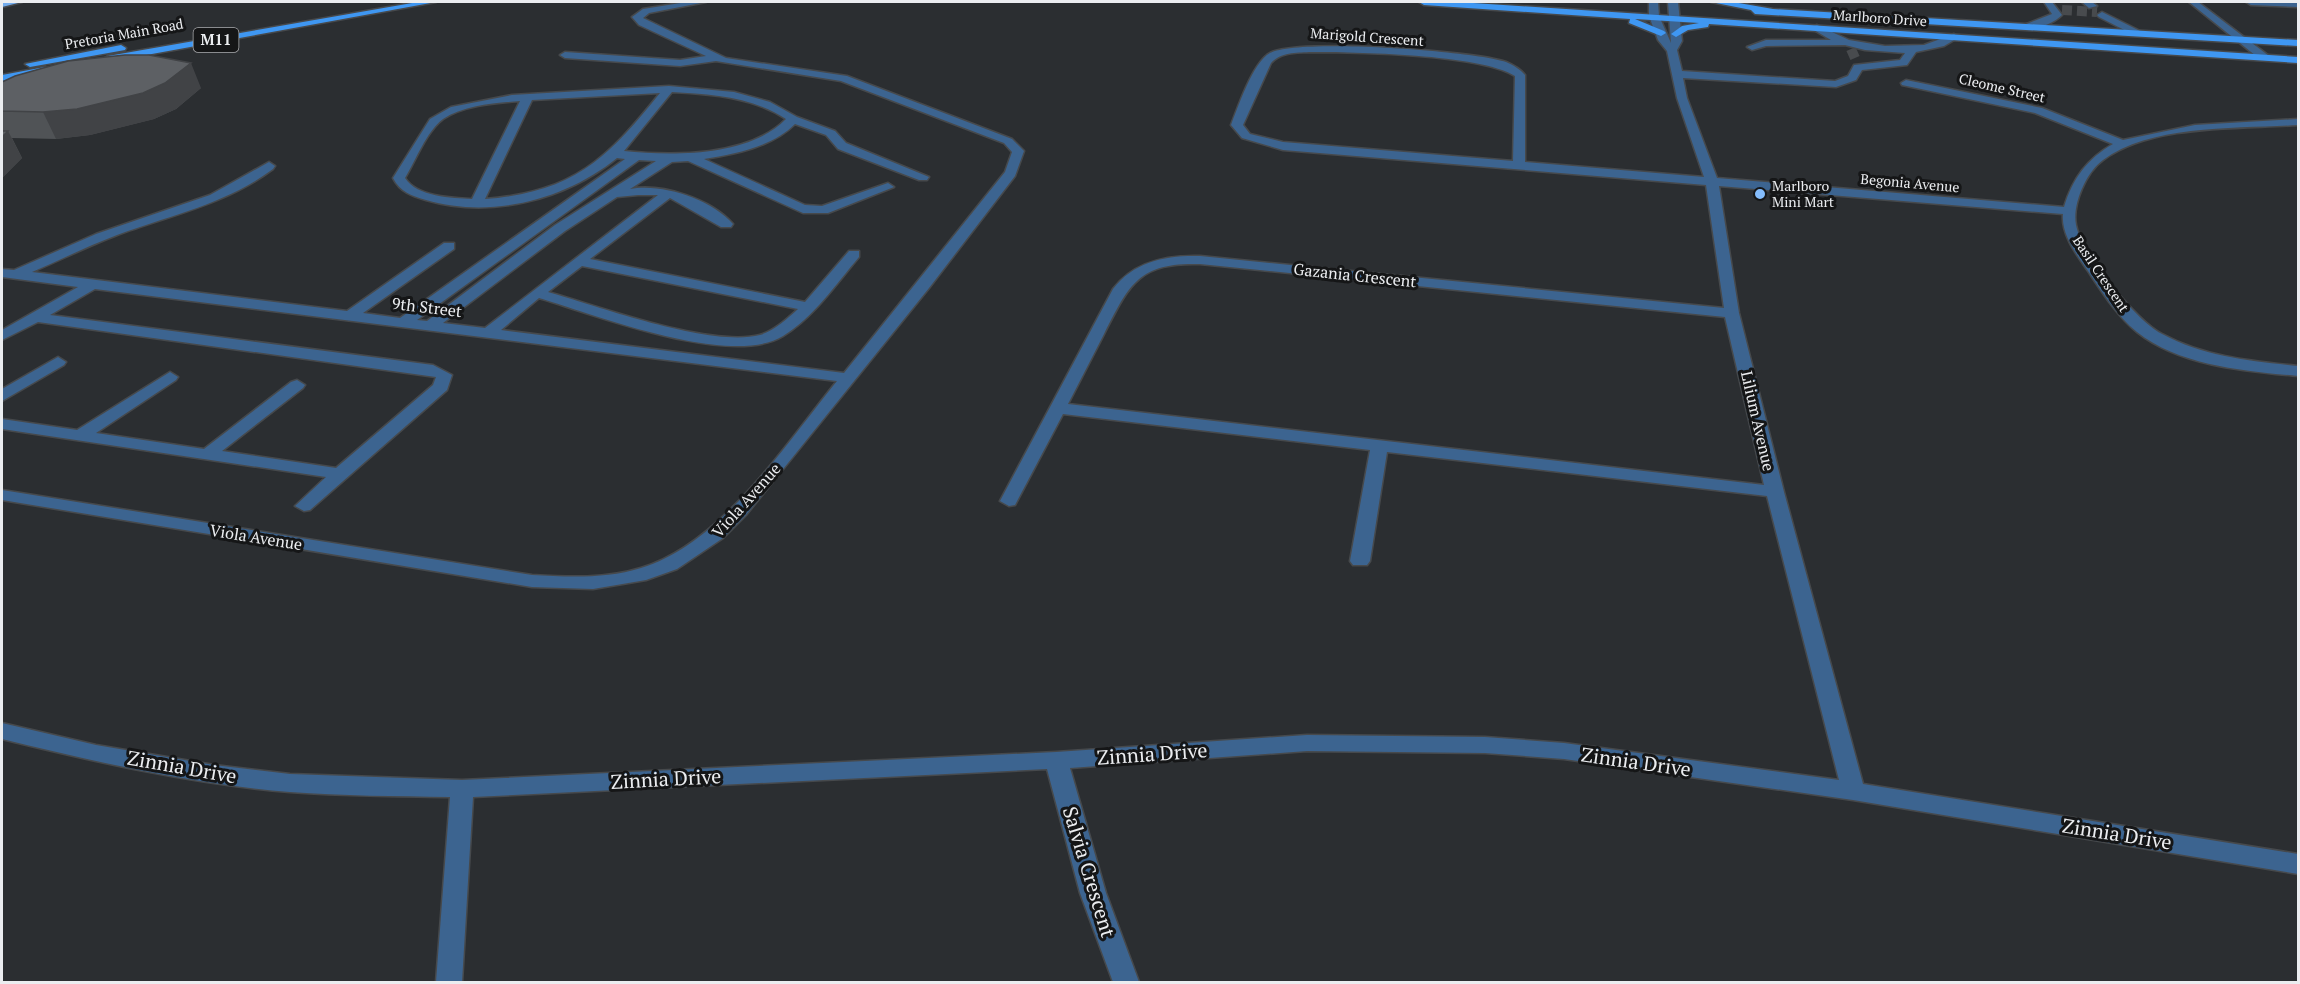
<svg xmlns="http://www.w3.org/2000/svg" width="2300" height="984" viewBox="0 0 2300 984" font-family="'PT Serif',serif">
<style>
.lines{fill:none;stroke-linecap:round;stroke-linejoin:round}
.minor-tunnel{stroke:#484b4e;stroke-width:10;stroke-dasharray:10 5;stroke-linecap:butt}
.minor-casing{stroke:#46494c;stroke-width:3}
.major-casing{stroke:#46494c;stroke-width:3}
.highway-casing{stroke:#46494c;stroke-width:3}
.minor{fill:#3c6490;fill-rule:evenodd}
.major{fill:#3f97f2;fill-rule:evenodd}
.highway{fill:#72aced;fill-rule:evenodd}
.wall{fill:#505356}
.shaded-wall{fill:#414346}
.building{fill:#5d6064;stroke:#414346;stroke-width:1.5}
.poi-dot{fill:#84bcfb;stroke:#151617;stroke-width:2}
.labels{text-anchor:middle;stroke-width:6;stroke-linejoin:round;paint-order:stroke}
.far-street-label{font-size:14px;fill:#ebedf0;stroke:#151617}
.far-poi-label{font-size:14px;fill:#ebedf0;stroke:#151617;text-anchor:start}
.shield{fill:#151617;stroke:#abacaf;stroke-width:1.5}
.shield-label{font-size:15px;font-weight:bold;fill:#ebedf0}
.street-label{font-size:16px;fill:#ebedf0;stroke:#151617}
.near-street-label{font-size:20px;fill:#ebedf0;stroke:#151617}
</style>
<rect width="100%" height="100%" fill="#2b2e31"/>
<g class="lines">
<path class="minor-tunnel" d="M2062 10 2097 12
M1851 49 1855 58"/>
<defs>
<path id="minor" d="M687 2H706L649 13 643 18 726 58 847 76 1012 139 1024 151 1015 176 929 288 746 515 723 538 677 569 646 580 593 589 532 587 2 500V490L532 575C568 577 606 579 641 568 721 544 785 445 837 381L95 289 50 315 433 365 452 375 447 390 310 510 304 511 295 506 326 477 2 429V419L77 430 170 372 178 377 176 380 96 433 204 449 291 382 297 380 305 385 303 388 222 451 336 468 433 385 436 377 38 322 2 340V330L78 287 2 277V269L14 270 96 234 210 195 269 162 275 166 273 169C226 204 171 215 117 235 88 246 60 260 32 272L347 311 444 243H454V249L363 313 400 318 625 159 617 158C565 200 491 219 426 200 412 196 400 192 393 178L430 119 451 107 512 95 669 86 734 92 770 102 797 117 835 131 846 143 929 177 927 180H919L838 149 826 135 795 124C772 147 735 154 704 159L805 205 822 206 888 183 894 187 828 213H803L688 161 672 162 630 189C662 183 711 199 733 224L731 227H721L670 198 590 259 805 302 849 251H859V257C836 284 814 317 783 336 731 368 596 315 539 298L501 330 844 373 1005 172 1012 152 1004 143 841 81 716 61 680 66 565 58 560 55 565 52 680 60 706 56 639 25 632 17 643 9ZM672 92C711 94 753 97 786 119 749 157 672 156 624 151ZM660 93C607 159 574 192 485 199L532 100ZM520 101 472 199C452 198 417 197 405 178 416 160 426 132 443 119 464 105 496 103 520 101ZM639 160 656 161 555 225 427 321 417 320ZM638 195H658L485 328 443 323 565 231 617 197ZM582 266 798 309C787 319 774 331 760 335 711 348 598 306 548 292Z
M1649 2H1658L1659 16 1671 43 1668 2H1678L1682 41 1677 50 1682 71 1835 81 1848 76 1854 65 1900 60 1905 53 1865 50 1845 45 1766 46 1752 50 1747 47 1766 40H1831L1814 30V26L1817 25 1849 40 1885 46 1924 45 1954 34 1959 37 1944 46 1916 52 1907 65 1862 70 1856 80 1836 87 1683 78 1687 98 1717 178 2064 207C2073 178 2087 159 2113 144L2035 113 1902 85 1901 83 1906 80 2042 108 2123 140 2195 125 2298 119V125C2239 129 2152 124 2103 160 2086 172 2072 205 2076 225 2081 253 2137 322 2162 334 2205 357 2251 361 2298 366V376C2245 371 2180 366 2137 332 2117 316 2102 292 2088 271 2077 255 2061 235 2063 214L1719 186 1739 313 1784 492 1863 784 2298 854V874L1853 800 1564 759 1485 753 1307 751 1070 768 1106 893 1139 982H1113L1080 893 1047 769 473 797 462 982H436L450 797C396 796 343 796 290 792 192 784 96 762 2 739V723L96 745 214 765 290 774 462 780 1056 752 1307 735 1485 737 1564 743 1839 780 1767 496 1387 452 1370 561 1367 565H1353L1350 561 1370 450 1063 414 1015 505 1009 506 1000 501 1113 289C1134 261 1167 255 1200 256L1724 308 1706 185 1283 150 1242 138 1231 125C1238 107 1253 62 1270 53 1298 38 1474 51 1506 62 1513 65 1521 70 1525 75V162L1704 177 1677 98 1667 51 1658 40 1649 16ZM1309 52C1355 52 1480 54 1515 76L1513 161 1283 142 1250 134 1243 125 1271 63C1281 52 1296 53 1309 52ZM1200 264 1725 317 1764 485 1068 404C1080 381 1092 357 1104 334 1129 285 1138 262 1200 264Z
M2044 2H2052L2062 15C2053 24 2036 30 2024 29V25L2052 14Z
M2082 2H2092L2097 6 2089 8Z
M2189 2H2198L2269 56V60H2261Z
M2246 2H2298V7L2251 5Z
M2102 12 2140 31 2142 33 2134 35 2099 17 2097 15Z
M58 357 66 362 64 365 2 401V389Z"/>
<path id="major" d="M418 2H436L108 62 103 59 108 56Z
M1419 2H1458L2298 57V63L1709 24 1708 27 1688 30 1676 37 1671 34 1682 26 1699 23 1635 19 1664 31 1666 33 1661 36 1629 23 1630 19 1424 5Z
M1711 2H1733L1773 9 2298 40V46L1755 14 1751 10Z
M121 45 126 48 125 50 30 67 25 64Z
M45 67 50 70 49 72 2 81V75Z"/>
<path id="highway" d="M2 2H22L2 7Z"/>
</defs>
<use href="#minor" class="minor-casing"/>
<use href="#major" class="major-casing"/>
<use href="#highway" class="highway-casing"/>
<use href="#minor" class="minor"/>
<use href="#major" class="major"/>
<use href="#highway" class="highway"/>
</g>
<path class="wall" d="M2 82 201 88 176 109 154 119 90 135 56 139 12 138 22 158 2 178Z"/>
<path class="shaded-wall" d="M191 63 201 88 176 109 154 119 90 135 56 139 43 112Z
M8 131 22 158 2 178V137Z"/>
<path class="building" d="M125 55H149L191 63 165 83 143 93 77 109 43 112 2 111V82L15 76 68 61Z
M2 131H8L2 137Z"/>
<circle class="poi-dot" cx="1760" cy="194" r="6"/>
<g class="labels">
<g class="far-street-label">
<text transform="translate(1880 18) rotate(4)" y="5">Marlboro Drive</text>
<text transform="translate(124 34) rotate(-10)" y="5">Pretoria Main Road</text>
<text transform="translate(1367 37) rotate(4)" y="5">Marigold Crescent</text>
<text transform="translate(2002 88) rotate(13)" y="5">Cleome Street</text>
<text transform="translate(1910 183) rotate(5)" y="5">Begonia Avenue</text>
<text transform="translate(2101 274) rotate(56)" y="5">Basil Crescent</text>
</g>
<g class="far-poi-label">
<text x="1772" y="191">Marlboro<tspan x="1772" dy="16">Mini Mart</tspan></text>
</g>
<rect class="shield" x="193.5" y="28" width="45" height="24" rx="4.5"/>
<g class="shield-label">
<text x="216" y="45">M11</text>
</g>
<g class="street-label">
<text transform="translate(1355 275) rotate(6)" y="6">Gazania Crescent</text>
<text transform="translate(427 307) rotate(7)" y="6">9th Street</text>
<text transform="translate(1758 421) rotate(77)" y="6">Lilium Avenue</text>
<text transform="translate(746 500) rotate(-48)" y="6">Viola Avenue</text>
<text transform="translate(256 537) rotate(9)" y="6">Viola Avenue</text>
</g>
<g class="near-street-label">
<text transform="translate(1152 754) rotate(-4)" y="7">Zinnia Drive</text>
<text transform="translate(1636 762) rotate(8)" y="7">Zinnia Drive</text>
<text transform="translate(182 767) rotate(10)" y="7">Zinnia Drive</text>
<text transform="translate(666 779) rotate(-3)" y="7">Zinnia Drive</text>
<text transform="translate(2117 834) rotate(9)" y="7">Zinnia Drive</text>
<text transform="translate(1089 872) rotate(73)" y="7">Salvia Crescent</text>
</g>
</g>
<rect width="2300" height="984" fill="none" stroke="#ebedf0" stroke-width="6"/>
</svg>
